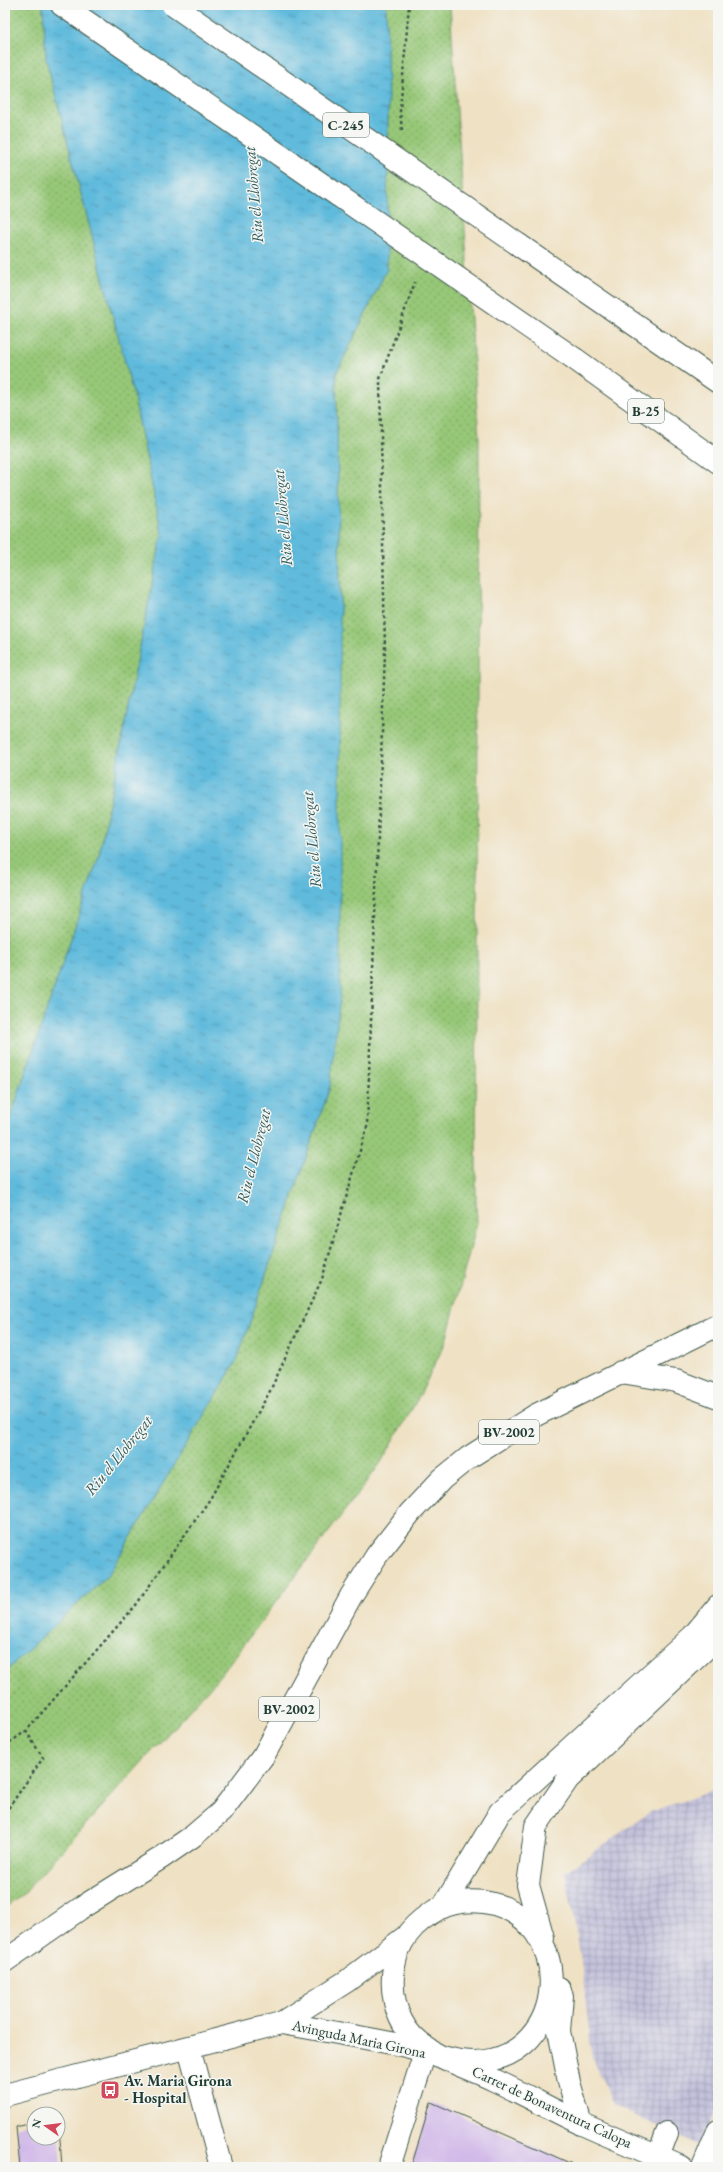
<svg xmlns="http://www.w3.org/2000/svg" width="723" height="2172" viewBox="0 0 723 2172" font-family="'EB Garamond',serif">
<style>
.industrial{fill:url(#industrial-grid)}
.grass{fill:url(#grass-dots);stroke:#5b8256}
.water{fill:url(#water-ripples);stroke:#3f7c88}
.building{fill:#d0b7e8}
.lines{fill:none;stroke-linecap:round;stroke-linejoin:round}
.minor-casing{stroke:#3e5649;stroke-width:24}
.major-casing{stroke:#3e5649;stroke-width:24}
.highway-casing{stroke:#3e5649;stroke-width:24}
.path{stroke:#3e5649;stroke-width:2.5;stroke-dasharray:3 3;stroke-linecap:butt}
.minor{stroke:#fff;stroke-width:22}
.major{stroke:#fff;stroke-width:22}
.highway{stroke:#fff;stroke-width:22}
.highway-bridge-casing{stroke:#3e5649;stroke-width:24;stroke-linecap:butt}
.highway-bridge{stroke:#fff;stroke-width:22}
.labels{text-anchor:middle;stroke-width:3;stroke-linejoin:round;paint-order:stroke}
.shield{fill:#f6f6f2;stroke:#60746d;stroke-width:1}
.shield-label{font-size:14px;font-weight:bold;fill:#1f3d34}
.street-label{font-size:15px;fill:#1f3d34;stroke:#f6f6f2}
.poi-label{font-size:15px;font-weight:bold;fill:#1f3d34;stroke:#f6f6f2;text-anchor:start}
.water-label{font-size:16px;font-style:italic;fill:#2f5c5e;stroke:#f6f6f2}
</style>
<defs>
<pattern id="industrial-grid" width="8" height="8" patternUnits="userSpaceOnUse"><rect width="8" height="8" fill="#c3c1db"/><path d="M0 4h8M4 0v8" fill="none" stroke="#9e9eb2"/></pattern>
<pattern id="grass-dots" width="8" height="8" patternUnits="userSpaceOnUse"><rect width="8" height="8" fill="#97c878"/><path d="M2 2h.1M6 6h.1" fill="none" stroke="#7ba463" stroke-width="1.8" stroke-linecap="round"/></pattern>
<pattern id="water-ripples" width="26" height="14" patternUnits="userSpaceOnUse"><rect width="26" height="14" fill="#5fbadc"/><path d="M2 4q2-2 4 0t4 0M15 11q2-2 4 0t4 0" fill="none" stroke="#4e98b3"/></pattern>
</defs>
<rect width="100%" height="100%" fill="#f6f6f2"/>
<filter id="ink" filterUnits="userSpaceOnUse"><feTurbulence type="fractalNoise" baseFrequency=".025" numOctaves="2"/><feDisplacementMap in="SourceGraphic" scale="8" xChannelSelector="R" yChannelSelector="G"/><feConvolveMatrix kernelMatrix="1 2 1 2 8 2 1 2 1" color-interpolation-filters="sRGB"/></filter>
<filter id="wash" filterUnits="userSpaceOnUse"><feTurbulence type="fractalNoise" baseFrequency=".012" numOctaves="4" result="noise"/><feDisplacementMap in="SourceGraphic" scale="16" xChannelSelector="R" yChannelSelector="G"/><feGaussianBlur stdDeviation="0.9" result="paint"/><feColorMatrix in="noise" values="0 0 0 0 0 0 0 0 0 0 0 0 0 0 0 0 0 1.4 0 .05"/><feComposite in="paint" operator="in"/></filter>
<g filter="url(#wash)">
<rect width="100%" height="100%" fill="#efe1c3"/>
<path class="industrial" d="M718 1789V2105L701 2147 613 2105 592 2057 580 1952 565 1872 650 1812Z"/>
<path class="grass" d="M5 5H43L46 59 134 397 162 534 99 856 5 1133Z
M386 5H450L479 439 476 1201 477 1223 446 1341 420 1395 380 1464 221 1675 22 1895 5 1908V1672L108 1575 237 1360 330 1087 340 594 336 374 387 269 388 105Z"/>
<path class="water" d="M43 5H386L388 105 387 269 336 374 340 594V996L330 1087 237 1360 108 1575 5 1672V1133L99 856 162 534 134 397 46 59Z"/>
<g id="blocks">
<path class="building" d="M431 2102 579 2167H411Z
M34 2122V2138H58L59 2126 62 2167H20L16 2127Z"/>
</g>
</g>
<g filter="url(#ink)">
<use href="#blocks" fill-opacity="0" stroke="#3e5649" stroke-width="1"/>
<g class="lines">
<defs>
<path id="minor" d="M443 1907 500 1812 693 1636 718 1606
M543 1938 528 1885 536 1826 568 1779 718 1637
M559 1988 562 1996 559 2031 569 2082 581 2124
M281 2023C321 2030 361 2037 401 2045 425 2050 449 2062 474 2062 570 2060 579 1917 484 1902 469 1900 452 1902 438 1909 416 1921 398 1940 394 1966 390 1991 395 2017 412 2036 433 2058 467 2067 494 2080 524 2094 552 2110 582 2124 615 2139 648 2152 681 2167
M189 2048 221 2167
M5 2095 281 2023 347 1981 404 1938
M658 2157 667 2133
M389 2167 425 2052
M703 2167 718 2131"/>
<path id="major" d="M621 1372 676 1381 718 1397
M5 1961 84 1906 161 1858 193 1836 221 1812 264 1755 351 1596 377 1555 410 1513 442 1479 468 1458 536 1415 718 1325"/>
<path id="highway" d="M62 5 339 196
M519 245 718 382
M575 359 718 462"/>
</defs>
<use href="#minor" class="minor-casing"/>
<use href="#major" class="major-casing"/>
<use href="#highway" class="highway-casing"/>
<path class="path" d="M402 130 400 111 409 5
M5 1746 26 1731 136 1605 210 1499 270 1391 322 1279 367 1127 385 653 380 379 415 282
M5 1813 43 1758 26 1731"/>
<use href="#minor" class="minor"/>
<use href="#major" class="major"/>
<use href="#highway" class="highway"/>
<defs>
<path id="highway-bridge" d="M173 5 519 245
M339 196 575 359"/>
</defs>
<use href="#highway-bridge" class="highway-bridge-casing"/>
<use href="#highway-bridge" class="highway-bridge"/>
</g>
</g>
<defs>
<symbol id="bus-square" viewBox="-11 -11 22 22"><rect x="-9" y="-9" width="18" height="18" rx="4" fill="#d1495b" stroke="#f6f6f2"/><path d="M-5-6H5V4H4V6H2V4H-2V6H-4V4H-5ZM-3.5-4V0h7V-4ZM-3.5 1.2v1.5H-2V1.2ZM2 1.2v1.5H3.5V1.2Z" fill="#fff"/></symbol>
</defs>
<g fill-rule="evenodd">
<use href="#bus-square" x="99" y="2079" width="22" height="22"/>
</g>
<g class="labels">
<g class="shield">
<rect x="323" y="113" width="46" height="24" rx="3"/>
<rect x="628" y="399" width="36" height="24" rx="3"/>
<rect x="479" y="1420" width="60" height="24" rx="3"/>
<rect x="259" y="1697" width="60" height="24" rx="3"/>
</g>
<g class="shield-label">
<text x="346" y="130">C-245</text>
<text x="646" y="416">B-25</text>
<text x="509" y="1437">BV-2002</text>
<text x="289" y="1714">BV-2002</text>
</g>
<g class="street-label">
<text transform="translate(359 2039) rotate(12)" y="5">Avinguda Maria Girona</text>
<text transform="translate(552 2107) rotate(25)" y="5">Carrer de Bonaventura Calopa</text>
</g>
<g class="poi-label">
<text x="124" y="2086">Av. Maria Girona<tspan x="124" dy="17">- Hospital</tspan></text>
</g>
<g class="water-label">
<text transform="translate(253 195) rotate(-95)" y="6">Riu el Llobregat</text>
<text transform="translate(282 518) rotate(-95)" y="6">Riu el Llobregat</text>
<text transform="translate(311 840) rotate(-95)" y="6">Riu el Llobregat</text>
<text transform="translate(253 1156) rotate(-76)" y="6">Riu el Llobregat</text>
<text transform="translate(118 1455) rotate(-51)" y="6">Riu el Llobregat</text>
</g>
</g>
<rect width="723" height="2172" fill="none" stroke="#f6f6f2" stroke-width="20"/>
<g transform="translate(46 2126) rotate(284)"><circle r="19" fill="#f6f6f2" stroke="#a0aca6"/>
<path d="M0-3L7 15L0 10L-7 15Z" fill="#d1495b"/>
<text y="-6" font-size="11" font-weight="bold" text-anchor="middle" fill="#1f3d34">N</text>
</g>
</svg>
